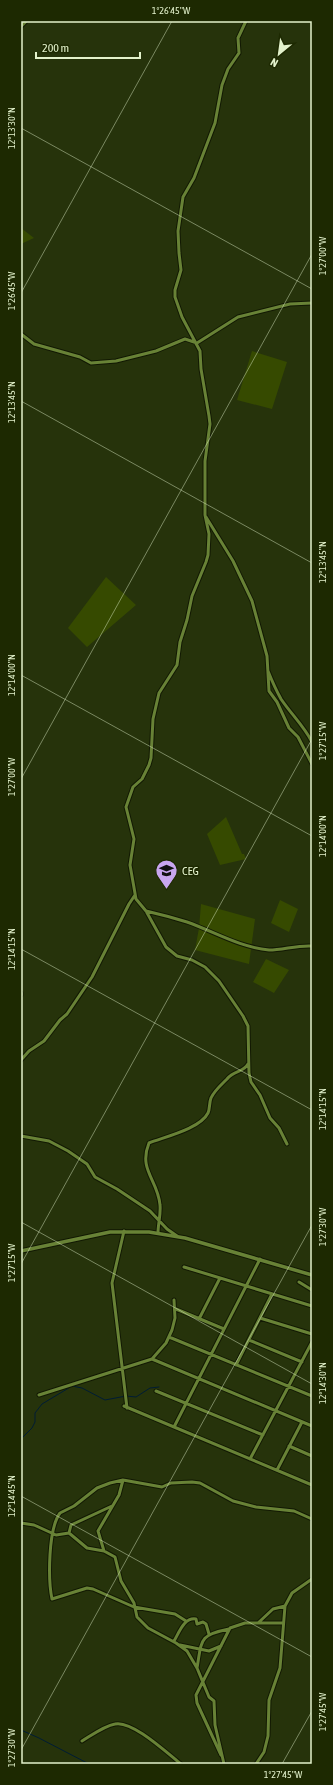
<svg xmlns="http://www.w3.org/2000/svg" width="333" height="1785" viewBox="0 0 333 1785" font-family="'Asap Condensed',sans-serif">
<style>
.green{fill:#364a00}
.lines{fill:none;stroke-linecap:round;stroke-linejoin:round}
.stream{stroke:#001c34;stroke-width:1}
.minor-casing{stroke:#121903;stroke-width:5}
.tertiary-casing{stroke:#121903;stroke-width:5.5}
.minor{stroke:#688236;stroke-width:3}
.tertiary{stroke:#688236;stroke-width:3.5}
.ticks{fill:none;stroke:#e3f2cc;stroke-width:1;stroke-opacity:0.45}
.labels{text-anchor:middle;stroke-width:3;stroke-linejoin:round;paint-order:stroke}
.poi-label{font-size:12px;fill:#e3f2cc;stroke:#1d2901;text-anchor:start}
.neatline{fill:none;stroke:#e3f2cc;stroke-width:1.5}
.ticks-label{font-size:10px;text-anchor:middle;fill:#e3f2cc}
</style>
<rect width="100%" height="100%" fill="#26330b"/>
<path class="green" d="M21 228 34 238 21 244Z
M252 351 287 362 272 409 237 400Z
M106 577 136 605 87 647 68 628Z
M226 817 242 854H244L246 859 220 865 207 834Z
M280 900 298 909 289 932 271 923Z
M201 904 255 919 249 964 195 950 199 928Z
M266 959 289 970 274 993 253 982Z"/>
<g class="lines">
<path class="stream" d="M21 1439 32 1428 35 1422V1413L42 1404 72 1386 82 1388 105 1400 126 1396 136 1397 150 1388 159 1387
M21 1730 39 1738 89 1764"/>
<defs>
<path id="minor" d="M246 21 238 38 239 53 228 69 222 85 215 123 194 178 183 197 178 231 179 253 181 270 175 290V297L182 317 200 351 201 369 209 416 210 424 205 461V515L209 534 208 555 206 562 192 596 187 620 180 642 177 665 159 693 153 719 151 758 149 765 142 779 133 787 126 807 134 839 130 865 136 899 146 911 166 947 177 956 192 960 205 967 219 981 243 1016 248 1026 249 1073 251 1082 260 1095 270 1118 279 1128 287 1144
M21 334 34 344 80 357 91 363 116 361 156 351 185 339 197 343 238 317 290 304 312 303
M206 517 233 561 252 601 267 656 269 691 277 702 289 728 298 737 312 764
M268 671C272 681 276 690 281 699 291 714 304 726 312 742
M146 911C159 914 174 918 187 922 215 932 239 947 269 950 283 950 297 945 312 946
M21 993V995
M21 1060 29 1051 44 1041 60 1020 67 1014 92 977 129 904 135 895
M21 1136 49 1141 68 1151 87 1164 95 1177 117 1189 150 1211 167 1229 177 1236
M124 1231 112 1283 127 1408
M158 1233C158 1224 161 1214 160 1205 158 1180 138 1170 149 1143 164 1137 200 1129 208 1113 210 1109 209 1103 211 1098 214 1091 221 1085 227 1079 234 1070 243 1073 248 1064
M184 1267 312 1306
M299 1282 312 1290
M176 1309 224 1329
M260 1318 312 1334
M199 1319 220 1278
M169 1337 312 1396
M249 1340 302 1362
M152 1359 312 1426
M236 1365 272 1294
M156 1391 263 1435
M39 1395 152 1359 166 1343 172 1330 175 1318 174 1300
M124 1406 312 1485
M174 1427 260 1259
M289 1446 312 1456
M250 1459 312 1342
M277 1470 302 1422
M21 1523 34 1525 56 1535 69 1533 87 1548 104 1551 115 1557 121 1581 134 1603 137 1617 148 1628 176 1643 187 1651 197 1668 209 1697 214 1701 215 1725 224 1764
M69 1533 71 1525 112 1506
M104 1551 98 1531 119 1495 123 1480
M186 1621 175 1614 134 1607 93 1589 87 1588 52 1599C48 1580 48 1529 60 1513L74 1506 97 1488 110 1483 123 1480 162 1487 171 1483 192 1482 200 1483 233 1501 256 1507 294 1511 312 1519
M258 1623H283
M174 1641C179 1633 184 1617 196 1619L197 1624 203 1622 206 1624 209 1634
M180 1645 209 1651 221 1646
M197 1668C202 1639 199 1635 229 1629
M82 1741C92 1735 104 1726 115 1724 132 1720 167 1753 181 1764
M221 1755 197 1703 196 1695 230 1628 245 1623H258L273 1609 285 1606
M256 1764 264 1752 268 1736 269 1700 280 1668 285 1606 292 1593 312 1579"/>
<path id="tertiary" d="M21 26 26 21
M21 1251 110 1232H149L185 1238 312 1275"/>
</defs>
<use href="#minor" class="minor-casing"/>
<use href="#tertiary" class="tertiary-casing"/>
<use href="#minor" class="minor"/>
<use href="#tertiary" class="tertiary"/>
</g>
<path class="ticks" d="M21 128 312 289M21 293 172 21M21 401 312 563M21 675 312 836M21 779 312 254M21 949 312 1110M21 1222 312 1384M21 1264 312 739M21 1496 312 1657M21 1750 312 1225M282 1764 312 1711"/>
<defs>
<symbol id="school-pin" viewBox="-11 -11 22 30"><path d="M0 17L-7.5 6A9.5 9.5 0 1 1 7.5 6Z" fill="#c8a6ef" stroke="#1d2901"/><path d="M0-5L7-2L0 1L-7-2ZM-4 1L0 2.5L4 1V4Q0 6-4 4Z" fill="#111"/></symbol>
</defs>
<g fill-rule="evenodd">
<use href="#school-pin" x="154" y="858" width="25" height="34"/>
</g>
<g class="labels">
<g class="poi-label">
<text x="182" y="875">CEG</text>
</g>
</g>
<rect width="333" height="1785" fill="none" stroke="#1d2901" stroke-width="44"/>
<g transform="translate(279 54) rotate(209)" stroke="#1d2901" stroke-width="3" paint-order="stroke">
<path d="M0-3L7 15L0 10L-7 15Z" fill="#e3f2cc"/>
<text y="-6" font-size="11" font-weight="bold" text-anchor="middle" fill="#e3f2cc">N</text>
</g>
<path d="M36 52v6h104v-6" fill="none" stroke="#e3f2cc" stroke-width="2"/>
<text x="42" y="52" font-size="12" fill="#e3f2cc" stroke="#1d2901" stroke-width="3" paint-order="stroke">200 m</text>
<rect x="22" y="22" width="289" height="1741" class="neatline"/>
<g class="ticks-label">
<text x="171" y="14">1°26'45"W</text>
<text transform="translate(11 128) rotate(-90)" y="4">12°13'30"N</text>
<text transform="translate(322 256) rotate(-90)" y="4">1°27'00"W</text>
<text transform="translate(11 291) rotate(-90)" y="4">1°26'45"W</text>
<text transform="translate(11 402) rotate(-90)" y="4">12°13'45"N</text>
<text transform="translate(322 562) rotate(-90)" y="4">12°13'45"N</text>
<text transform="translate(11 675) rotate(-90)" y="4">12°14'00"N</text>
<text transform="translate(322 741) rotate(-90)" y="4">1°27'15"W</text>
<text transform="translate(11 777) rotate(-90)" y="4">1°27'00"W</text>
<text transform="translate(322 836) rotate(-90)" y="4">12°14'00"N</text>
<text transform="translate(11 949) rotate(-90)" y="4">12°14'15"N</text>
<text transform="translate(322 1109) rotate(-90)" y="4">12°14'15"N</text>
<text transform="translate(322 1227) rotate(-90)" y="4">1°27'30"W</text>
<text transform="translate(11 1263) rotate(-90)" y="4">1°27'15"W</text>
<text transform="translate(322 1383) rotate(-90)" y="4">12°14'30"N</text>
<text transform="translate(11 1496) rotate(-90)" y="4">12°14'45"N</text>
<text transform="translate(322 1712) rotate(-90)" y="4">1°27'45"W</text>
<text transform="translate(11 1748) rotate(-90)" y="4">1°27'30"W</text>
<text x="283" y="1778">1°27'45"W</text>
</g>
</svg>
